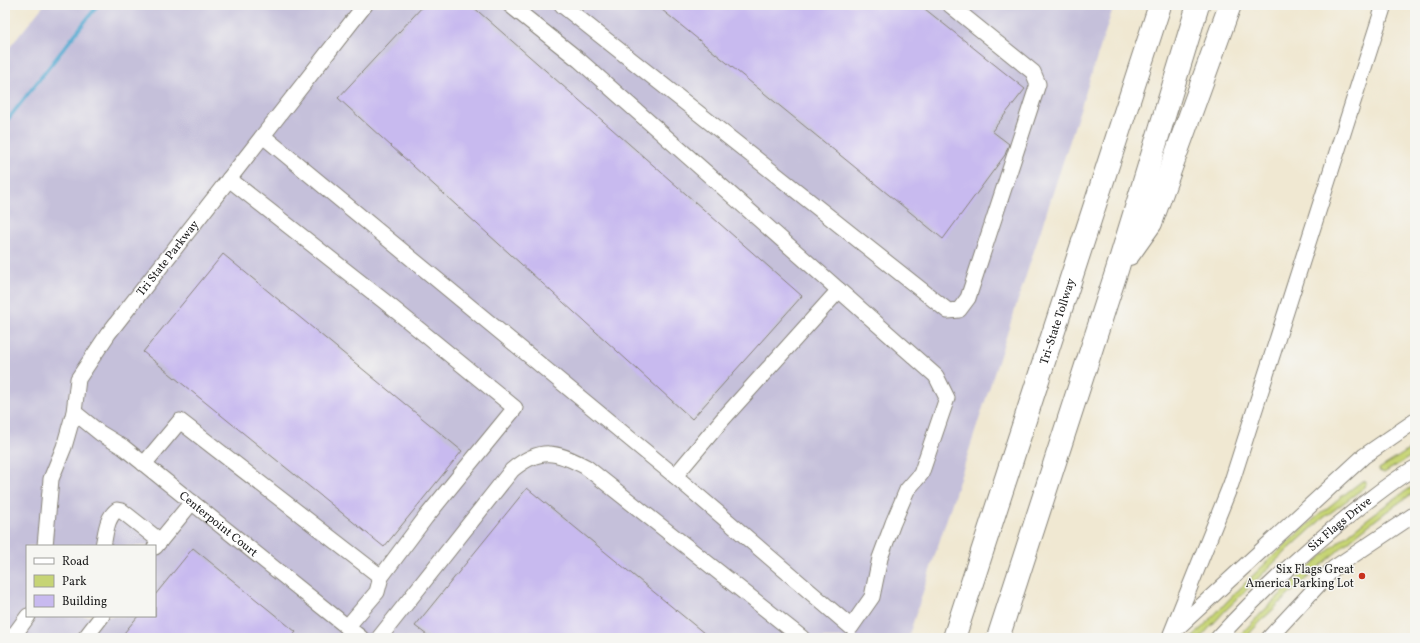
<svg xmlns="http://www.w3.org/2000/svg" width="1420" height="643" viewBox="0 0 1420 643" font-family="Vollkorn,serif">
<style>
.industrial{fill:#c5c0da;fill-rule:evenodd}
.green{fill:#c6d475;stroke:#717848}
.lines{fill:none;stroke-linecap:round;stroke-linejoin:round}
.stream{stroke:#56acd2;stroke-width:3.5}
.building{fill:#c8baef}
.minor-casing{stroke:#868277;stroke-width:17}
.highway-casing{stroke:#868277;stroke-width:24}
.minor{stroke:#fff;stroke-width:15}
.highway{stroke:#fff;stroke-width:22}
.poi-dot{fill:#c8321e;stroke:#f6f6f2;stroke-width:1.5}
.labels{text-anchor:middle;stroke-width:3;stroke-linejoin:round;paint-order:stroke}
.street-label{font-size:12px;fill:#1c1c1c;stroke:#f6f6f2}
.poi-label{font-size:12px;fill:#1c1c1c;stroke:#f6f6f2;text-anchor:end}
</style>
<rect width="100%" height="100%" fill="#f6f6f2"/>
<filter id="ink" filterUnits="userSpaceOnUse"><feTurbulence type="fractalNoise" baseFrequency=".025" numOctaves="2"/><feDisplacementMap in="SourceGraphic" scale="8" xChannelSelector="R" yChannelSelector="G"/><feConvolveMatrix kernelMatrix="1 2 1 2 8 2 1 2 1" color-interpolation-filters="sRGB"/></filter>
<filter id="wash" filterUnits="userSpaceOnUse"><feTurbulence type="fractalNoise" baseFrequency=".012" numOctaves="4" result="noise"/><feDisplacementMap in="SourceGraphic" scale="16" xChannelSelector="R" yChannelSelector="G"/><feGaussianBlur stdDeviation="0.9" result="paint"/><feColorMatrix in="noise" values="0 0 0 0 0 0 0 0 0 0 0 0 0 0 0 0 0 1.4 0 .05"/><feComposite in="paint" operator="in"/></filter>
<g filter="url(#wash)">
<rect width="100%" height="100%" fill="#f0e8d2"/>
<path class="industrial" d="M44 5H1114L908 638H5V53ZM27 546H155V616H27Z"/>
<path class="green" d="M1415 446V454L1384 473 1379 471V469Z
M1362 481 1366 482V484L1365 487 1322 519 1279 558 1224 612 1200 638H1192C1245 582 1300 526 1362 481Z
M1415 485V492C1376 517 1340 548 1305 580 1285 599 1263 617 1246 638H1237C1292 581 1349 528 1415 485Z"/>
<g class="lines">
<path class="stream" d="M5 123 98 5"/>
</g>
<g id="blocks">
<path class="building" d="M424 5H471L802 296 692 419 338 98Z
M656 5H920L1025 89 992 131 1009 144 1005 155 943 239Z
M223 254 462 451 384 547 143 352Z
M527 488 710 638H431L415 626Z
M193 548 296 632 291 638H120L138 616H155V595Z"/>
</g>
</g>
<g filter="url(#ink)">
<use href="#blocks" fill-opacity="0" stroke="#868277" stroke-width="1"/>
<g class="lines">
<defs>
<g id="minor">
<path d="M562 5 948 311 959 310 968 298 1038 84 1033 72 950 5"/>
<path d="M263 136 675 476 851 627 872 597 880 558 893 523 907 490 921 474 947 398 936 376 579 60 510 5"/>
<path d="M229 179 384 301 515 408 426 517 381 577 377 592 347 627"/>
<path id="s1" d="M74 412 100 433 123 447 361 638"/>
<path d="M144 464 180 421 381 577"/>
<path d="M675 476 722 420 839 290"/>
<path id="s2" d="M45 546 51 479 64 447 74 412 78 379 108 334 365 5"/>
<path d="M103 546C106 533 106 518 117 510L122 511 160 541"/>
<path d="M155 547 192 502"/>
<path d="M1173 632 1364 456 1415 421"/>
<path d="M1171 634 1231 484 1384 5"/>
<path d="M12 638 28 616"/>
<path d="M85 638 102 616"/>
<path d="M379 638 512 470C540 447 556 451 586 467L802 638"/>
<path id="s3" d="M1218 638C1262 590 1310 546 1361 506 1378 493 1396 478 1415 468"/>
<path d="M1269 638 1334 568 1415 514"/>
</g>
<g id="highway">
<path d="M1129 254 1151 223 1230 5"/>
<path id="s4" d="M954 638 1160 5"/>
<path d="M998 638 1117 270 1198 5"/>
</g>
</defs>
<use href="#minor" class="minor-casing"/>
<use href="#highway" class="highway-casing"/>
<use href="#minor" class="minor"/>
<use href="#highway" class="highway"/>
</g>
</g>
<circle class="poi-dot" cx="1362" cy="576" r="4"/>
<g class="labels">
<g class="street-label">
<text dy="4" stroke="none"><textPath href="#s2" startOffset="322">Tri State Parkway</textPath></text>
<text dy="4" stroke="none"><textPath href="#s4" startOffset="333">Tri-State Tollway</textPath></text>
<text dy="4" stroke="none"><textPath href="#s1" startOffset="183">Centerpoint Court</textPath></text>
<text dy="4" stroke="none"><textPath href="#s3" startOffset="167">Six Flags Drive</textPath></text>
</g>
<g class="poi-label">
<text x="1354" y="573">Six Flags Great<tspan x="1354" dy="14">America Parking Lot</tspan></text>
</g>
</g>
<rect width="1420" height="643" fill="none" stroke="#f6f6f2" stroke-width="20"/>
<rect x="26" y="545" width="130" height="72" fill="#f6f6f2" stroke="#9f9f9c"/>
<rect x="34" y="558" width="20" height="6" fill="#ffffff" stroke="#9f9f9c"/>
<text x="62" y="565" font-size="12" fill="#1c1c1c">Road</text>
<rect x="34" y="575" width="20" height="12" fill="#c6d475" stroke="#9f9f9c"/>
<text x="62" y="585" font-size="12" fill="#1c1c1c">Park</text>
<rect x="34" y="595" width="20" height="12" fill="#c8baef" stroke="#9f9f9c"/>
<text x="62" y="605" font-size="12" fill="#1c1c1c">Building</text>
</svg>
